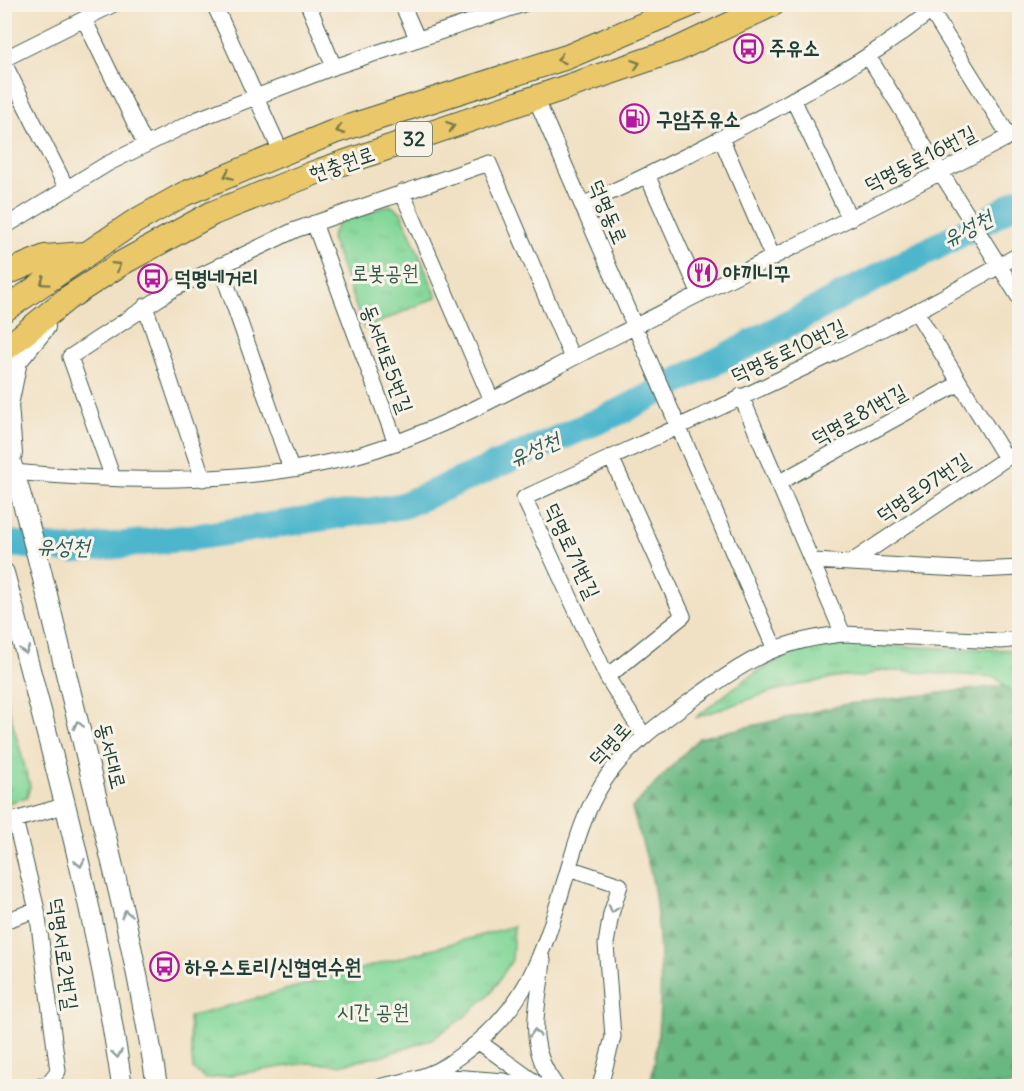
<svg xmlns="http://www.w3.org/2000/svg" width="1024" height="1091" viewBox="0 0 1024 1091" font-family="Delius,'Poor Story',sans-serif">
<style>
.forest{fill:url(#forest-firs);stroke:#447a5a;stroke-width:1.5}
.park{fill:url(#park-tufts);stroke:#518a66;stroke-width:1.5}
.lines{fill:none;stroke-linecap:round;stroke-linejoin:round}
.river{stroke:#4eb6cc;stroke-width:27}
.minor-casing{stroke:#3e564a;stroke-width:17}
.tertiary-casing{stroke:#3e564a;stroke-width:22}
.primary-casing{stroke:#3e564a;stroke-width:26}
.minor{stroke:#fff;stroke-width:15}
.tertiary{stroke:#fff;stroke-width:20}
.primary{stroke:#eac769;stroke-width:24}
.oneway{stroke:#7a7b4c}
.oneway2{stroke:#8f9e9a}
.labels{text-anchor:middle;stroke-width:6;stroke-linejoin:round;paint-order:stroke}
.shield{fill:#f7f3e8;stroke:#60746a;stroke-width:1.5}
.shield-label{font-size:20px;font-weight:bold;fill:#1f3d34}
.poi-label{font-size:21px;font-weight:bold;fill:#1f3d34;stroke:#f7f3e8;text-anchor:start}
.street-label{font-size:21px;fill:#1f3d34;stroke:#f7f3e8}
.park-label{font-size:21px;fill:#335c48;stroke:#f7f3e8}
.water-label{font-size:22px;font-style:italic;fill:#2b5b5a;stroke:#f7f3e8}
</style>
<defs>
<pattern id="forest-firs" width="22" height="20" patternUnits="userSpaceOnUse" patternTransform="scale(1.5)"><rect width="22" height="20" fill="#6ab881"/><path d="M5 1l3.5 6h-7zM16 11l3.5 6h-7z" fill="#57976a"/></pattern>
<pattern id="park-tufts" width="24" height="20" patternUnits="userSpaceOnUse" patternTransform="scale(1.5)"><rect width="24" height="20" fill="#83d799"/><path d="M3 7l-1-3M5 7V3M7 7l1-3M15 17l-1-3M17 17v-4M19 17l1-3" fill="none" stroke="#71b984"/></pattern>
</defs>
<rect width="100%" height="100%" fill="#f7f3e8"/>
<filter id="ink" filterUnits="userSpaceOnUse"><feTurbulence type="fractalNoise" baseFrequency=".0167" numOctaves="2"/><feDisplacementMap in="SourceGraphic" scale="12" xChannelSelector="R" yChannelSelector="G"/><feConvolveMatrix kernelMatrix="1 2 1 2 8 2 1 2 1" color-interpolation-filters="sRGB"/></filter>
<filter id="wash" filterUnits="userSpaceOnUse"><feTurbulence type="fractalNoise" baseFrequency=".008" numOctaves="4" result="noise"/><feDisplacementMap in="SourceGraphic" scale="24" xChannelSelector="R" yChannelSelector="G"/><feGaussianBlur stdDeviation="1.35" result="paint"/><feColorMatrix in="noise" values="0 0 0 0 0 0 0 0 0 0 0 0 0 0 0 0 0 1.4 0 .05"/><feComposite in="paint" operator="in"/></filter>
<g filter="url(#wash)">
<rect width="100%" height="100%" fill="#f1e1c4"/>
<path class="forest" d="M1001 686 1019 687V1086H650C663 1025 663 960 655 897 652 867 639 837 632 808L699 738 847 704Z"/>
<path class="park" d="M390 205 401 212 437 297 364 329 331 238 338 222Z
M845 645 1019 650V688L1013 694 995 677 880 670 863 677 842 676 776 690 695 718C729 692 764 660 807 650 820 647 833 646 845 645Z
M5 695 30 786 27 797 5 804Z
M514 926 512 960 491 993 464 1017 432 1039 385 1055 339 1065 307 1063 206 1079 193 1069 189 1017Z"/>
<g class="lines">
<path class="river" d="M4 543 73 550 195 537 402 506 621 411 989 219 1020 200"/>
</g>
</g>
<g filter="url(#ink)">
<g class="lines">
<defs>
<path id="minor" d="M214 4 281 152
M308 4 334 67
M402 4 417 38
M931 11 1009 136
M84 19 145 144
M868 56 1020 299
M4 59 114 4
M4 63 67 189
M536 99 774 647
M793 99 850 219
M721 138 773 258
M648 177 700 294
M402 192 491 399
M582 205C647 177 708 145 770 112 828 80 888 48 939 4
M314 223 396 443
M4 227 107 164 198 119 334 67 524 4
M220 265 291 469
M145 306 203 479
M917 313 1006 458
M741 396 843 634
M14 472C123 482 232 485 339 460 435 437 524 382 612 338 748 269 885 202 1020 131
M113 478 70 357 175 288 295 230 489 163 572 358
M778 483 960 383
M813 561 979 570 1020 568
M850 563 1020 449
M607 677 683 616 611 457
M644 736 607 677 524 498C691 420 861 347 1020 254
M15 820 37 910 58 1071 47 1085 41 1086
M4 823 67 805
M569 868 620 885 611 914 606 944 613 1037 600 1086
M4 921 37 910
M543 960C539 1009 523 1042 556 1086
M479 1042 540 1086
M427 1075 504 1081 520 1086
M382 1086C397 1083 412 1080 426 1075 441 1070 453 1061 465 1052 528 1007 544 950 565 880 574 850 582 819 598 791 621 749 665 719 703 692 752 657 782 640 843 634L1001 641 1020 639"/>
<path id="tertiary" d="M4 441C34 532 54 626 77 718 107 841 138 962 157 1086
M12 454 8 405 17 361 45 327
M4 573C50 743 97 912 122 1086"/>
<path id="primary" d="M4 274 45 257 84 254
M4 310 134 222 184 194 336 131 567 57 692 4
M4 350 68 298 122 263 213 213 319 171 676 50 773 4"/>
</defs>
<use href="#minor" class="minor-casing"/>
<use href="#tertiary" class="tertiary-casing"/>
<use href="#primary" class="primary-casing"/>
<use href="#minor" class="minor"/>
<use href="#tertiary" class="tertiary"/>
<use href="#primary" class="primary"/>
</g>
<defs><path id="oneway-chevron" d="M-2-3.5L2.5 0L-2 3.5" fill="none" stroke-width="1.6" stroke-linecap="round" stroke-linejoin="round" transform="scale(1.5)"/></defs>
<g class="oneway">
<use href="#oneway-chevron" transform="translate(561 59) rotate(162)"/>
<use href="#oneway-chevron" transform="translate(636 64) rotate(-19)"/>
<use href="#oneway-chevron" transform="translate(451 126) rotate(-19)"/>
<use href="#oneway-chevron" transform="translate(340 130) rotate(161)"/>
<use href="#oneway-chevron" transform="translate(228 175) rotate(156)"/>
<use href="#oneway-chevron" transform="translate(117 266) rotate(-32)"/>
<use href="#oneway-chevron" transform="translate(44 282) rotate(145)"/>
</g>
<g class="oneway2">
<use href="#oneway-chevron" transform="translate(25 650) rotate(75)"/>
<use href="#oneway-chevron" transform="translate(78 725) rotate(-104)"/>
<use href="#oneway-chevron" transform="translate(80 863) rotate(78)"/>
<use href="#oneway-chevron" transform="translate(613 909) rotate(106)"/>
<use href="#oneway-chevron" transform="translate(126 914) rotate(-102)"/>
<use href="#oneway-chevron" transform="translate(535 1033) rotate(-93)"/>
<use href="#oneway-chevron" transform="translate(117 1054) rotate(82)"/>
</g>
</g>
<defs>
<symbol id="bus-ring" viewBox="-11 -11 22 22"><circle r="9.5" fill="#f7f3e8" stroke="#b5179e" stroke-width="1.5"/><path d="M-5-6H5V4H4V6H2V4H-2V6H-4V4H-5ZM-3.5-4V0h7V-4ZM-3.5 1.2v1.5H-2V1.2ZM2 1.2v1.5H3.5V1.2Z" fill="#b5179e"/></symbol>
<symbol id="fuel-ring" viewBox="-11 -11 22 22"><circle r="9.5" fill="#f7f3e8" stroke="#b5179e" stroke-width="1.5"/><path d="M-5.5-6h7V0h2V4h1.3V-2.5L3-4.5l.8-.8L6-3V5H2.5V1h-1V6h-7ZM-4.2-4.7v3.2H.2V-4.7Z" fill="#b5179e"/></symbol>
<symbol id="restaurant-ring" viewBox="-11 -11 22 22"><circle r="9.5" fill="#f7f3e8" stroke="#b5179e" stroke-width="1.5"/><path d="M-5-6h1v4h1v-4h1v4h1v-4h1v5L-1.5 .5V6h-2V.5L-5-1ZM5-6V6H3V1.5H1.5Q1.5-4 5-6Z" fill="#b5179e"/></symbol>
</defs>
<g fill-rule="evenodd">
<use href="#bus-ring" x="732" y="32" width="33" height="33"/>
<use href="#fuel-ring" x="618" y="102" width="33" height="33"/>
<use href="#restaurant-ring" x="686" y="256" width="33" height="33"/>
<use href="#bus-ring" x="136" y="262" width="33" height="33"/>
<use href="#bus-ring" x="148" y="950" width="33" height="33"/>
</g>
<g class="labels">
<rect class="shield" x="396" y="122" width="36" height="34" rx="4.5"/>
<g class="shield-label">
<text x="414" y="146">32</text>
</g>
<g class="poi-label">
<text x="769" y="55">주유소</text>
<text x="656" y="126">구암주유소</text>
<text x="723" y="280">야끼니꾸</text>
<text x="174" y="285">덕명네거리</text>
<text x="185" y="974">하우스토리/신협연수원</text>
</g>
<g class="street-label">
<text transform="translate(920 159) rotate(-27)" y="7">덕명동로16번길</text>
<text transform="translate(342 164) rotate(-19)" y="7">현충원로</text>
<text transform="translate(608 212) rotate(67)" y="7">덕명동로</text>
<text transform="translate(788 351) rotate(-25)" y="7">덕명동로10번길</text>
<text transform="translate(387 359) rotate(70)" y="7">동서대로5번길</text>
<text transform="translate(859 415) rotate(-29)" y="7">덕명로81번길</text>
<text transform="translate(923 488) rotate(-34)" y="7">덕명로97번길</text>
<text transform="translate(572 551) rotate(65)" y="7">덕명로71번길</text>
<text transform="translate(610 744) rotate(-48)" y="7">덕명로</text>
<text transform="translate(111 756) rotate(76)" y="7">동서대로</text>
<text transform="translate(63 954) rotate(82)" y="7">덕명서로2번길</text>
</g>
<g class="park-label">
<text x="385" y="280">로봇공원</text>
<text x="373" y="1019">시간 공원</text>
</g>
<g class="water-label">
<text transform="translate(967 228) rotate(-28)" y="8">유성천</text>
<text transform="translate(534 449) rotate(-24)" y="8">유성천</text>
<text transform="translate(63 546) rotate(1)" y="8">유성천</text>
</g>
</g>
<rect width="1024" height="1091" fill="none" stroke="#f7f3e8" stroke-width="24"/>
</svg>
